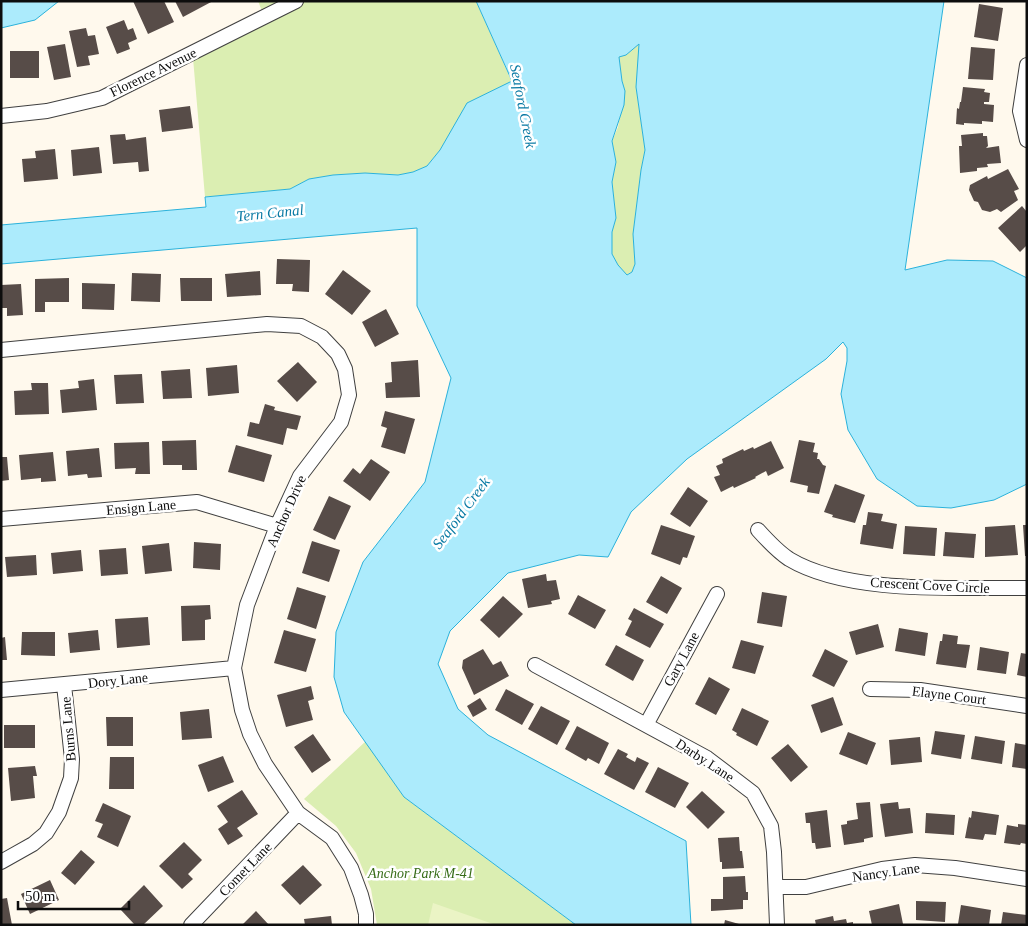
<svg xmlns="http://www.w3.org/2000/svg" width="1028" height="926" viewBox="0 0 1028 926" font-family="Georgia,serif">
<style>
.green{fill:#dbeeb2}
.pitch{fill:#ebf4c5}
.water{fill:#acebfc;stroke:#2bb2db;fill-rule:evenodd}
.building{fill:#574c48}
.lines{fill:none;stroke-linecap:round;stroke-linejoin:round}
.street-casing{stroke:#404040;stroke-width:16}
.street{stroke:#fff;stroke-width:14}
.labels{text-anchor:middle;stroke-width:5;stroke-linejoin:round;paint-order:stroke}
.street-label{font-size:14px;fill:#0d0d0d;stroke:#fff}
.park-label{font-size:14px;font-style:italic;fill:#366c17;stroke:#fff}
.water-label{font-size:15px;font-style:italic;fill:#097aa4;stroke:#fff}
</style>
<rect width="100%" height="100%" fill="#fff9ed"/>
<path class="green" d="M258 1H476L512 82 468 103 440 150 427 166 413 172 398 175 365 173 333 175 309 179 290 189 205 197 193 58 267 24Z
M640 43 636 87 645 150 641 170 633 234 635 264 632 272 626 275 618 265 612 254V232L616 218 612 182 616 162 612 141 618 127 625 91 622 81 619 57 626 55Z
M366 741 404 797 576 925H377L371 889 356 853 336 826 304 799Z"/>
<path class="pitch" d="M433 903 496 925H428Z"/>
<path class="water" d="M1 1H59L35 20 1 28Z
M476 1H944L905 270 947 260 993 261 1027 278V484L994 500 951 508 917 506 877 479 848 430 841 394 847 361V348L843 342 826 359 687 459 631 512 608 557 579 555 508 573 450 631 438 664 458 709 488 735 686 841 691 925H576L404 797 344 712 334 677 336 632 363 562 425 482 451 378 417 306V228L1 264V225L206 207 205 197 290 189 309 179 333 175 365 173 398 175 413 172 427 166 440 150 467 103 512 81ZM639 44 636 87 645 150 641 170 633 234 635 264 632 272 627 275 618 265 612 254V232L616 218 612 182 616 162 612 141 624 105 625 91 622 81 619 57 626 55Z"/>
<path class="building" d="M133 1H164L174 22 148 34Z
M175 1H213L183 17Z
M979 4 1003 8 998 41 974 37Z
M124 20 128 30 133 28 137 39 128 43 130 49 117 54 106 27Z
M86 28 88 36 95 35 99 54 88 56 90 65 77 67 69 31Z
M65 44 71 77 54 80 47 47Z
M971 47 995 49 993 80 968 79Z
M10 51H39V78H10Z
M963 87 985 89 984 92 990 93 989 102H984V104L994 105 993 122 982 121V124L964 123V125L956 124 957 108 959 109 960 102H961Z
M190 106 193 128 162 132 159 110Z
M983 133V136H987L988 146 986 148 999 146 1001 163 987 164 988 167 977 168V171L960 173 959 146H962L961 135Z
M125 134 126 140 146 137 149 171 139 172 138 162 113 164 110 135Z
M99 147 102 173 73 176 71 150Z
M55 149 58 179 24 182 22 159 36 158 35 151Z
M1008 169 1019 189 1014 191 1018 200 1001 212 997 209 990 212 982 210 978 202 974 201 969 190 970 185 987 176 988 179Z
M1022 206 1027 212V245L1020 252 998 228Z
M277 259 310 260 309 292 292 291 293 284H276Z
M343 270 371 291 352 315 325 294Z
M260 271 261 295 227 297 225 274Z
M132 273 161 274 160 302 131 301Z
M69 278V302H45V312H35V279Z
M180 278H212V301H181Z
M82 283 115 284 114 310 82 309Z
M21 284 23 315 7 316V308H1V285Z
M386 309 399 334 375 347 362 322Z
M418 360 420 397 386 398 385 383 392 382 391 362Z
M298 362 317 382 297 402 277 381Z
M237 365 239 393 208 396 206 368Z
M190 369 192 398 163 399 161 371Z
M142 374 144 403 116 404 114 375Z
M94 379 97 410 62 413 60 390 79 388 78 381Z
M31 383H48L49 414 15 415 14 391 32 390Z
M265 404 275 407 274 410 301 416 297 430 287 428 283 445 247 436 250 422 259 424Z
M385 411 415 419 405 454 381 447 387 428 381 426Z
M196 440 197 470H182V465H163L162 441Z
M799 440 815 443 813 452 818 453 817 459H819L823 465 826 466 819 494 807 492 808 486 790 482Z
M771 441 784 468 768 476 766 471 755 477 756 478 734 488 733 486 721 492 714 477 720 475 716 466 723 463 722 459 743 449 744 451 753 447 754 449Z
M149 442 150 474H135L136 468 115 469 114 443Z
M236 445 272 455 264 482 228 472Z
M99 448 102 477 88 478 87 474 68 476 66 451Z
M53 452 56 481 41 482V478L21 480 19 455Z
M1 457H7L9 480 1 481Z
M371 459 390 472 370 501 343 481 353 468 360 474Z
M835 484 865 495 855 523 832 517 833 515 824 512Z
M688 487 708 501 690 527 670 514Z
M329 496 351 506 335 540 313 530Z
M868 512 883 514 881 521 897 524 893 549 860 544 863 525H866Z
M661 525 695 536 687 558 683 557 680 565 651 554Z
M1015 525 1018 555 985 557V527Z
M1023 525H1027V556H1025Z
M905 526 937 528 935 556 903 554Z
M945 532 976 534 974 558 943 556Z
M312 541 340 550 329 582 302 573Z
M194 542 221 544 220 570 193 568Z
M169 543 172 571 145 574 142 546Z
M126 548 128 574 101 576 99 550Z
M81 550 83 571 53 574 51 553Z
M36 555 37 575 7 577 5 557Z
M546 574 547 581 556 580 560 599 551 601 552 604 528 608 522 579Z
M661 576 682 588 667 614 646 602Z
M297 587 326 596 316 629 287 619Z
M762 592 787 596 782 627 757 623Z
M578 595 606 610 595 629 568 614Z
M503 596 523 614 499 638 480 620Z
M210 605 211 619 205 620V640L182 641 181 606Z
M634 608 664 624 650 648 625 635 632 621 628 619Z
M148 617 150 645 117 648 115 619Z
M878 624 884 647 856 655 849 632Z
M899 628 928 633 925 656 895 651Z
M98 630 100 650 70 653 68 633Z
M284 630 316 639 306 672 274 663Z
M22 632H55V656L21 655Z
M943 634 958 636 957 644 970 645 966 668 936 664 940 641H942Z
M5 637 7 660H1V638Z
M741 640 764 646 755 674 732 668Z
M616 645 644 660 633 681 605 665Z
M980 647 1009 652 1006 674 977 670Z
M483 649 493 665 501 661 509 676 474 695 462 668 463 660Z
M825 649 848 661 834 687 812 676Z
M1021 653 1027 654V677L1017 675Z
M709 677 730 689 716 715 695 704Z
M311 686 314 699 308 701 313 720 286 727 277 695Z
M506 689 534 704 522 725 495 710Z
M833 697 843 725 821 733 811 705Z
M480 698 487 709 473 717 467 706Z
M541 706 570 721 557 745 528 729Z
M742 708 769 721 757 746 736 735 737 733 732 730Z
M209 709 212 738 182 740 180 712Z
M106 717H133V746H107Z
M4 725H35V748H4Z
M577 726 609 743 599 764 588 758 586 761 565 749Z
M935 731 965 735 961 759 931 754Z
M848 732 876 743 867 765 839 754Z
M313 734 331 760 312 773 294 747Z
M975 736 1005 741 1002 764 971 759Z
M920 737 922 762 891 765 889 740Z
M1015 743 1027 745V769L1012 767Z
M788 744 808 767 791 782 771 758Z
M618 749 628 754 626 757 635 762 637 757 649 763 634 790 604 774Z
M223 756 234 782 208 792 198 765Z
M110 757H134V789H109Z
M35 766 37 776H33L35 798 11 801 8 768Z
M658 767 689 783 675 808 645 792Z
M242 790 258 814 237 828 243 836 228 845 218 829 228 822 217 806Z
M702 791 725 812 708 829 686 807Z
M870 802 873 837 864 839V842L844 845 841 825 847 824V821L858 819 856 803Z
M898 802 899 809 910 808 913 833 885 837 880 804Z
M103 803 131 816 118 847 97 837 103 824 95 821Z
M827 810 831 847 816 849 815 843H812L810 823H806L805 813Z
M972 811 999 815 996 835 985 834 983 840 965 838 969 817 971 818Z
M926 813 955 815 954 835 925 833Z
M1018 824 1027 825V844L1021 843 1020 845 1004 843 1007 825 1018 827Z
M739 837 740 851H742L744 868 722 869V862H720L718 838Z
M184 842 202 860 188 874 193 879 182 889 159 866Z
M81 850 95 862 75 885 61 873Z
M303 865 322 885 300 905 281 885Z
M745 876 746 892H748V900H743V909L711 911V899H723V877Z
M50 880 59 900 30 914 21 894Z
M144 885 163 906 143 925H135L120 909Z
M7 898 12 925H1V899Z
M916 901 946 902 945 922 916 920Z
M899 904 903 924 872 925 869 911Z
M961 905 991 910 989 925 958 924Z
M256 911 269 925H242Z
M1003 912 1027 915V925H1001Z
M331 916 332 925H305L304 919Z
M833 916 834 921 846 919 847 923 853 922V925H816L815 920Z
M725 920 739 924V925H724Z"/>
<g class="lines">
<defs>
<path id="street" d="M1027 65 1020 111 1027 140
M1 116 47 111 102 98 296 1
M1 350 267 324 301 326 322 337 338 354 345 369 349 395 341 422 300 476 277 526 247 605 234 668 242 710 250 734 265 764 298 813 332 838 351 868 361 895 366 914V925
M1 519 197 502 277 526
M758 530C767 540 777 551 789 559 849 595 957 587 1027 588
M535 665 707 758 753 793 771 826 774 852 777 925
M870 689 920 690 1027 706
M1 690 234 668
M646 725 717 594
M1 862 33 844 46 833 59 812 71 778 72 759 64 685
M776 887H806L882 869 915 865 955 868 1027 879
M191 925 298 813"/>
</defs>
<use href="#street" class="street-casing"/>
<use href="#street" class="street"/>
</g>
<g class="labels">
<g class="street-label">
<text transform="translate(153 72) rotate(-26)" y="5">Florence Avenue</text>
<text transform="translate(141 507) rotate(-5)" y="5">Ensign Lane</text>
<text transform="translate(286 511) rotate(-66)" y="5">Anchor Drive</text>
<text transform="translate(930 585) rotate(3)" y="5">Crescent Cove Circle</text>
<text transform="translate(681 659) rotate(-62)" y="5">Gary Lane</text>
<text transform="translate(118 680) rotate(-6)" y="5">Dory Lane</text>
<text transform="translate(949 695) rotate(7)" y="5">Elayne Court</text>
<text transform="translate(68 729) rotate(-95)" y="5">Burns Lane</text>
<text transform="translate(705 760) rotate(33)" y="5">Darby Lane</text>
<text transform="translate(245 869) rotate(-46)" y="5">Comet Lane</text>
<text transform="translate(886 872) rotate(-8)" y="5">Nancy Lane</text>
</g>
<g class="park-label">
<text x="421" y="878">Anchor Park M-41</text>
</g>
<g class="water-label">
<text transform="translate(523 106) rotate(79)" y="5">Seaford Creek</text>
<text transform="translate(270 213) rotate(-6)" y="5">Tern Canal</text>
<text transform="translate(461 513) rotate(-53)" y="5">Seaford Creek</text>
</g>
</g>
<rect width="1028" height="926" fill="none" stroke="#0d0d0d" stroke-width="5"/>
<path d="M18 901v8h111v-8" fill="none" stroke="#0d0d0d" stroke-width="2.5"/>
<text x="25" y="901" font-size="15" fill="#0d0d0d" stroke="#ffffff" stroke-width="4" paint-order="stroke">50 m</text>
</svg>
